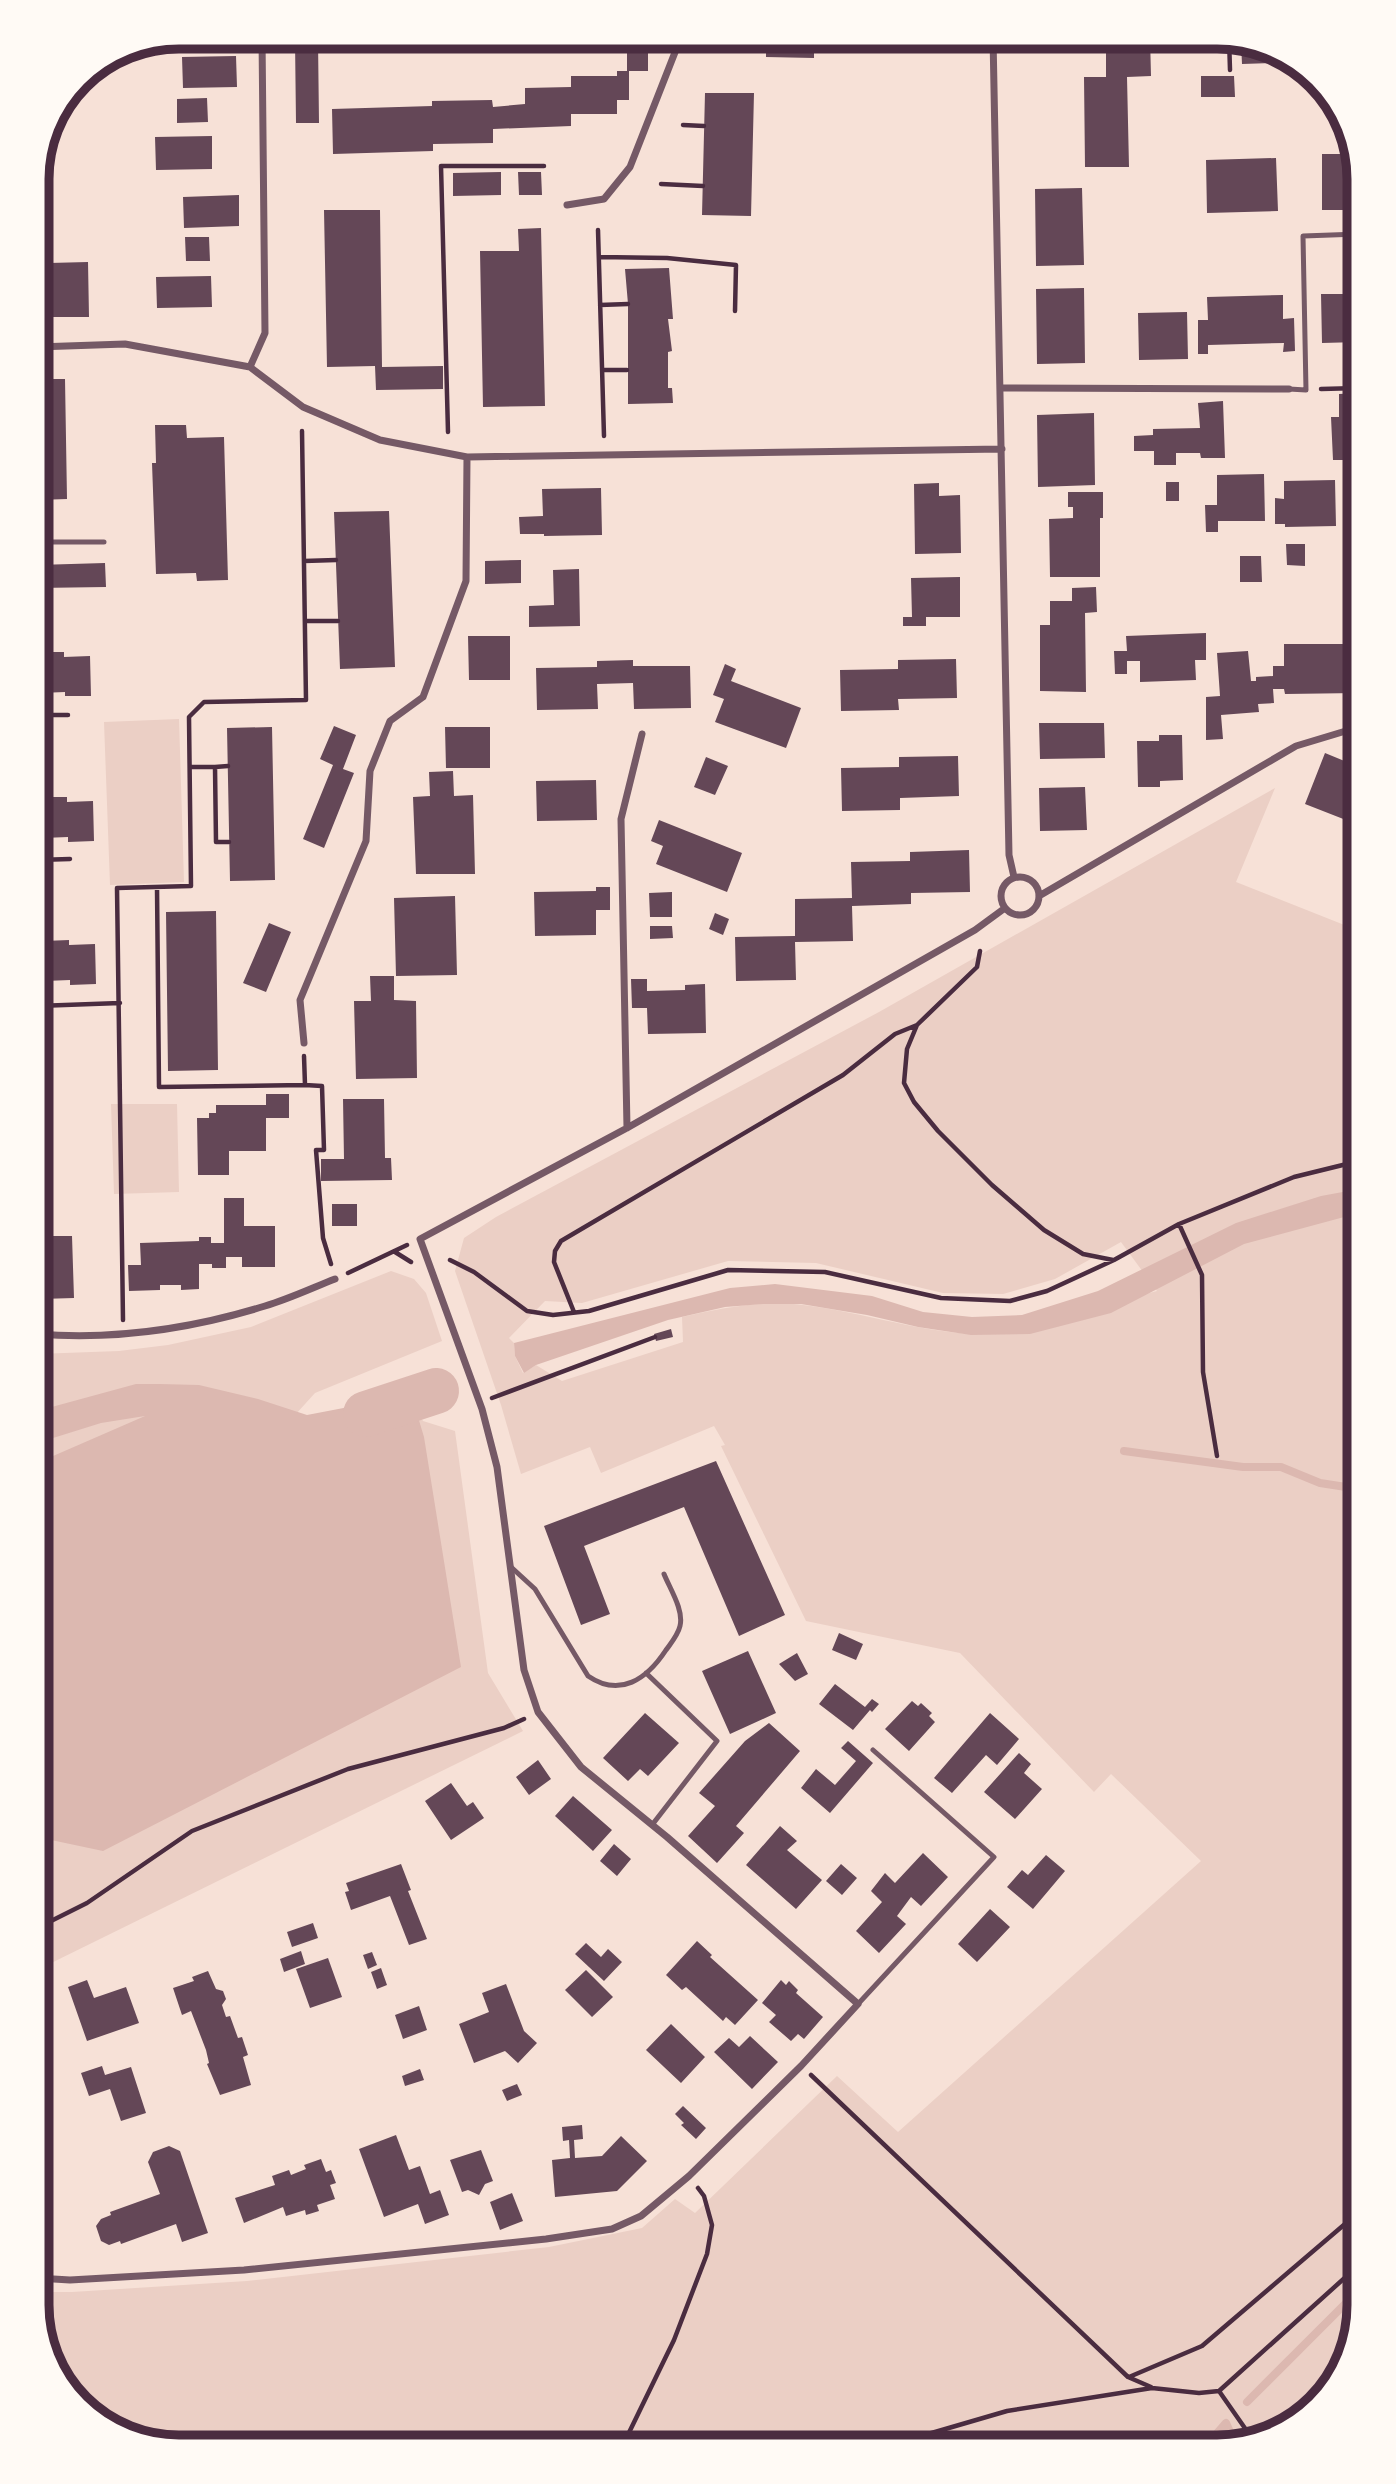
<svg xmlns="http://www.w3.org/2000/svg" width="1396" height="2484" viewBox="0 0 1396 2484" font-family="Overpass,sans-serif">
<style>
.green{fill:#ebcfc5;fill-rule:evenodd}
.water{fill:#dcb8b0}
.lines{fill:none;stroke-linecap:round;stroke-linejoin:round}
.stream{stroke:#dcb8b0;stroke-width:8}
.river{stroke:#dcb8b0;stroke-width:46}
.building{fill:#644757}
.path{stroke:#4a2c40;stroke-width:4.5}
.service{stroke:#755966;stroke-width:5}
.minor{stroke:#755966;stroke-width:7}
.rim{fill:none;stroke:#4a2c40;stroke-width:9}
</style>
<rect width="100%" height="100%" fill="#f7e1d7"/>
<path class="green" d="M179 719 184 882 110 885 104 722Z
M1275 788 1236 882 1357 930 1359 929V2306L1336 2384 1280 2433 1217 2447H170L100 2423 51 2368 37 2305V2292H72L247 2281 549 2247 642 2228 675 2199 695 2213 837 2076 898 2132 1201 1861 1111 1774 1094 1792 960 1653 806 1621 721 1446 725 1445 714 1426 601 1473 590 1447 521 1474 501 1405 455 1271 464 1238 496 1217 879 1012ZM1121 1242 1157 1291C1119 1301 1081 1311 1044 1321 1028 1326 1009 1334 992 1334 928 1336 866 1312 803 1305 762 1300 722 1308 682 1317L683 1342 562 1381 536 1365 523 1373 515 1356 514 1343 509 1338 545 1301 582 1303 728 1261 816 1263 943 1293 1003 1294 1055 1279Z
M111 1104H177L179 1192 114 1194Z
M391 1271 414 1279 426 1293 442 1341 315 1393 276 1436 415 1407 423 1421 455 1431 488 1673 523 1731 37 1970V1354L119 1351 168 1345 251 1327Z"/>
<path class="water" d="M1359 1189V1213L1244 1244 1111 1313 1030 1334 971 1335 918 1327 867 1315 801 1304H763L725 1307 668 1320 536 1365 524 1373 515 1356 514 1343 730 1288 775 1284 872 1296 923 1312 972 1317 1022 1315 1098 1291 1236 1223 1321 1196Z
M422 1383 430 1401 415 1407 424 1437 461 1667 103 1851 37 1837V1463L145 1416 101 1423 37 1443V1411L136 1384H160L199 1385 258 1399 307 1415 380 1401 414 1390Z"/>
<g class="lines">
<path class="stream" d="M1124 1451 1243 1467H1281L1320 1483 1359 1489
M1247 2402 1359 2290
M1205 2447 1226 2423 1235 2443"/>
<path class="river" d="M366 1414 436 1391"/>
</g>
<path class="building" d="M627 37H651V48H648V71H627Z
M766 37H814V58L766 57Z
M1106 37H1150L1151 76 1127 77 1129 167H1085L1084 77H1106Z
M295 40H318L319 123H296Z
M1241 42 1296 61 1298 62 1242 64Z
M236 56 237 87 183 88 182 57Z
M617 71H629V100H617V114H571V126L493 129V143L433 144V151L333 154 332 109 432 106V101L492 100 493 107 525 104V88L571 87V76H617Z
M1201 76H1234L1235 97H1201Z
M705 93H754L751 216 702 215Z
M207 98 208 122 177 123V99Z
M212 136V169L156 170 155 137Z
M1322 154H1353L1359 179V210H1322Z
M1276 158 1278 211 1207 213 1206 160Z
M501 172V195L453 196V173Z
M518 172H541L542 195H519Z
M1082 188 1084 265 1036 266 1035 189Z
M239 195V226L184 228 183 197Z
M324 210H380L382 367 443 366V389L376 390 375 366 327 367Z
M541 228 545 406 483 407 480 251H519L518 229Z
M185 237H209L210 261H186Z
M49 257V263L88 262 89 317H50V311H37V258Z
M669 268 673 319H668L672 351 668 352V388H672L673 403 628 404V304L625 269Z
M211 276 212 307 157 308 156 277Z
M1084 288 1085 363 1037 364 1036 289Z
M1321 294H1359V342L1322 343Z
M1283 295V319L1294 318 1295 351 1283 352 1284 343 1208 345V354H1198V320H1208L1207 297Z
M1187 312 1188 359 1139 360 1138 313Z
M37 379H65L67 499 37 500Z
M1359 393V460H1333L1331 417H1339V394Z
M1223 401 1225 458H1201L1200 453H1176V465H1154V451H1134V436L1153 435V429L1200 428 1198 403Z
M1094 413 1095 485 1038 487 1037 415Z
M155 425H186L187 438 224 437 228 580 197 581 196 573 156 574 152 463H156Z
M1264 474 1265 521H1218V532H1206L1205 505H1217V475Z
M1335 480 1336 526 1285 527V524H1275V498L1284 499V481Z
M1166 482H1179V501H1166Z
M939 483V496L960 495 961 553 915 554 914 484Z
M601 488 602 535 544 536V534H520L519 517 543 516 542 489Z
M1068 492H1103V518H1100V577H1050L1049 519 1073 518V507H1068Z
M389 511 395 667 340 669 334 512Z
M1286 544H1305V566L1287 565Z
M1240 556H1261L1262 582H1240Z
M521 560V583L485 584V561Z
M105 563 106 587 37 588V565Z
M579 569 580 626 529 627V606L554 605 553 570Z
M960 577V617H926V626H903V617H912L911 578Z
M1096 587 1097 612 1085 613 1086 692 1040 691V625H1050V601H1072V588Z
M1206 633V660H1195L1196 680 1140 682V661H1127V674H1115L1114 651H1127L1126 636Z
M468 636H510V680H469Z
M1284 644H1357V664H1359L1358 693 1285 694 1284 689H1273L1274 703 1258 704 1259 712 1221 715 1223 739 1206 740V697L1220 696 1217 653 1248 651 1251 681H1256V677L1273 676V666H1284Z
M39 652H64V657L90 656 91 696H65V692L40 693V698H37V657H39Z
M956 659 957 698 898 699 899 710 841 711 840 670 898 669V660Z
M633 660V666H690L691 708 634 709 633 683 597 684 598 709 537 710 536 668 597 667V661Z
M725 664 736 669 731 681 801 708 786 748 715 722 724 699 713 695Z
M1039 723H1104L1105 758 1040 759Z
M334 726 356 735 343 769 354 773 324 848 303 839 333 765 320 759Z
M272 727 275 880 230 881 227 728Z
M445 727H490V768H446Z
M1159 735H1182L1183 780 1160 781V787H1138L1137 741H1159Z
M1325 753 1359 767V801L1351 822 1305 804Z
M958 756 959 796 900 798V810L842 811 841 768 899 767V757Z
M706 757 728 766 715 795 694 787Z
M453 771 454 796 473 795 475 874H416L413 797 430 796 429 772Z
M596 780 597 820 537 821 536 781Z
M1085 787 1087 830 1040 831 1039 788Z
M42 797H67V802L93 801 94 841 68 842V837L43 838V843H37V803H42Z
M659 820 742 853 727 892 656 864 663 846 651 841Z
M969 850 970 892 911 893V904L852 906 853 941 795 942 796 980 736 981 735 937 795 936V899L852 898 851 862 910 861V852Z
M596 887H610V910H596V935L535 936 534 892 596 891Z
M672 892V917H650L649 893Z
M455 896 457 975 396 976 394 898Z
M216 911 218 1070 168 1071 166 912Z
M715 913 729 919 723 935 709 929Z
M269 923 291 932 266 992 243 983Z
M650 926H672L673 938 650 939Z
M69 940V945L95 944 96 984 70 985V980L45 981V986L37 987V946H45L44 941Z
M370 976H394V1000L416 1001 417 1078 356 1079 354 1001H371Z
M631 979H647V991L685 990V985L705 984 706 1033 648 1034 647 1008H632Z
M266 1094H289V1118H266V1151H229V1175H198L197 1118H209V1113H216V1105H266Z
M343 1099H384L385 1158H391L392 1180 321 1181V1159H344Z
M224 1198H244V1226H275V1267H242V1257H226V1268H212V1264H199V1289L181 1290V1285H160V1290L129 1291 128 1265H141L140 1243 199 1241V1237H211V1243H224Z
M332 1204H357V1226H332Z
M39 1236H72L74 1298 41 1299Z
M671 1329 673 1337 656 1341 654 1334Z
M716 1461 785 1615 739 1636 684 1507 584 1546 610 1614 581 1625 544 1526Z
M839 1633 863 1644 856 1660 832 1650Z
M748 1651 776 1713 730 1734 702 1671Z
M797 1653 808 1674 795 1681 779 1664Z
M835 1684 865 1707 872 1699 879 1704 872 1712 870 1710 853 1730 819 1704Z
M912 1701 918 1706 921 1703 932 1713 929 1716 935 1722 909 1751 885 1729Z
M645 1713 679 1743 648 1776 640 1769 628 1781 603 1758Z
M990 1713 1019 1739 997 1765 986 1755 952 1793 934 1778Z
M769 1723 800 1751 736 1826 744 1833 717 1863 688 1836 715 1806 699 1793 745 1741Z
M848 1741 873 1763 830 1813 801 1788 816 1769 835 1785 856 1761 841 1748Z
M1019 1753 1031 1764 1024 1773 1042 1789 1015 1819 984 1792Z
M538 1760 551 1779 529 1795 516 1777Z
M451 1783 467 1806 473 1802 484 1818 451 1840 425 1801Z
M573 1796 612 1830 593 1851 555 1816Z
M780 1826 797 1841 787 1850 822 1880 796 1909 746 1865Z
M614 1844 631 1859 617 1876 600 1861Z
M923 1853 948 1877 921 1906 911 1897 897 1916 906 1924 879 1953 856 1931 882 1902 871 1891 885 1873 895 1883Z
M1046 1855 1065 1871 1033 1909 1007 1887 1022 1870 1028 1875Z
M401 1864 411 1890 408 1891 427 1939 409 1945 390 1896 351 1910 345 1892 349 1891 346 1883Z
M841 1864 857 1878 842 1895 826 1881Z
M990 1909 1010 1927 977 1962 958 1944Z
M313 1923 318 1938 292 1947 287 1932Z
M697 1941 712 1955 710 1957 758 2000 735 2025 726 2017 723 2021 686 1987 682 1990 666 1975Z
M586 1943 601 1957 608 1949 622 1962 604 1981 575 1954Z
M301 1951 305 1964 284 1972 280 1959Z
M372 1952 377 1965 368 1969 363 1955Z
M328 1958 342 1997 310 2008 296 1969Z
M381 1968 387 1985 377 1989 371 1972Z
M586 1970 613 1997 592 2017 565 1990Z
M208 1971 216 1989 223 1991 226 1999 222 2005 226 2017 230 2016 238 2038 242 2037 248 2055 243 2057 251 2085 220 2095 207 2064 209 2063 206 2050 191 2011 182 2015 173 1988 194 1981 192 1977Z
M87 1980 94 1998 126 1987 139 2023 87 2041 68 1987Z
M781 1980 786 1985 789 1981 798 1990 796 1993 823 2017 804 2039 798 2034 791 2041 769 2022 776 2015 762 2003Z
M506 1984 524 2031 537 2043 518 2063 505 2051 474 2063 459 2024 489 2012 482 1993Z
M419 2006 427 2030 403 2039 395 2015Z
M671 2024 705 2057 681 2083 646 2050Z
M750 2036 778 2062 752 2089 714 2052 729 2038 739 2047Z
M102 2066 105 2075 131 2067 146 2113 121 2121 110 2089 89 2096 81 2073Z
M420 2069 424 2080 405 2086 402 2076Z
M517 2084 522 2095 507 2101 502 2090Z
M683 2106 706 2128 696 2139 681 2125 684 2123 675 2114Z
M582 2125 583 2139 574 2140 575 2158 602 2156 621 2136 647 2161 617 2191 555 2197 552 2160 570 2158 569 2140 563 2141 562 2127Z
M396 2135 409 2170 420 2166 430 2194 440 2190 449 2215 425 2224 418 2204 384 2217 359 2149Z
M169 2146 180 2151 208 2233 182 2242 176 2224 121 2244 120 2241 109 2245 101 2241 96 2226 101 2219 111 2215 110 2212 160 2194 148 2162 153 2152Z
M481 2150 493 2181 485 2184 479 2195 468 2190 462 2192 450 2160Z
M321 2159 326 2172 331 2170 336 2183 330 2185 335 2199 317 2205 319 2211 306 2215 305 2210 286 2216 283 2207 244 2223 235 2198 275 2185 272 2176 289 2170 291 2175 306 2169 304 2165Z
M512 2193 523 2221 500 2230 490 2202Z"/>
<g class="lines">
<path class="path" d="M1229 38 1230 70
M683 125 704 126
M661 184 703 186
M598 230 604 436
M599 257 667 258 736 265 735 311
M600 305 628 304
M602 370H627
M1321 389 1359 388
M448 432 441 166H544
M304 561 336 560
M305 621H338
M37 715H68
M190 767H215L216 842H229
M215 767 228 766
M37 860 70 859
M157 887 159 1087 305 1085
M980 951 977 967 917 1025 907 1049 904 1083 914 1102 938 1131 992 1185 1044 1230 1083 1254 1113 1260
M37 1006 120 1003
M304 1056 305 1085 322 1086 324 1150H316L323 1238 331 1264
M1179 1224 1202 1275 1203 1372 1217 1456
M395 1252 411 1262
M450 1260 474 1272 527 1311 553 1315 589 1311 728 1270 825 1272 941 1298 1010 1301 1047 1291 1114 1260 1179 1224 1294 1177 1359 1161
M348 1273 407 1245
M574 1312 554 1262 555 1251 561 1241 843 1075 895 1034 917 1025
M123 1320 117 888 191 886 189 717 204 702 306 700 302 431
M492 1398 655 1337
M37 1928 87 1903 192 1831 348 1769 504 1728 524 1719
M811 2075 1128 2377 1151 2387
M1129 2377 1202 2346 1359 2212
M1219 2391 1249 2434 1250 2440
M622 2447 674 2340 707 2254 712 2225 704 2196 698 2188
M742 2447 776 2442 911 2439 1007 2411 1152 2388 1199 2393 1219 2391 1359 2265
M897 2447 910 2439"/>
<path class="service" d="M1289 389 1306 390 1303 236 1359 234
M37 542H104
M511 1567 535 1589 588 1676C620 1698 647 1679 666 1650 671 1643 678 1635 680 1626 684 1610 670 1589 664 1574
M646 1673 717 1741 652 1825
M858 2004 994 1857 873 1750"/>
<path class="minor" d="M993 37 1009 855 1014 877
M567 205 604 199 630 167 681 37
M37 347 125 344 250 367 303 407 380 440 467 457 1002 449
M250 367 265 333 262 37
M1001 388 1289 389
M1001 896a19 19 0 1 1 38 0a19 19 0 1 1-38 0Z
M1039 896 1296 746 1359 727
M304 1043 300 1000 366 841 370 771 390 721 423 697 466 581 467 457
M627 1128 621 819 642 734
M37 1334C114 1340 191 1329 265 1306 289 1299 312 1288 335 1279
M37 2278 70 2280 244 2270 546 2239 612 2229 641 2216 689 2176 801 2066 858 2004 667 1837 581 1767 538 1712 524 1670 497 1467 482 1409 420 1239 627 1128 975 930 1005 908"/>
</g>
<path d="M0 0H1396V2484H0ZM179 49H1217A130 130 0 0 1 1347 179V2305A130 130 0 0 1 1217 2435H179A130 130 0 0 1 49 2305V179A130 130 0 0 1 179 49Z" fill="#fffaf5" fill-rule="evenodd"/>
<path class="rim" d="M179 49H1217A130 130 0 0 1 1347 179V2305A130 130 0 0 1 1217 2435H179A130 130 0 0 1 49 2305V179A130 130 0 0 1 179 49Z"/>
</svg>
